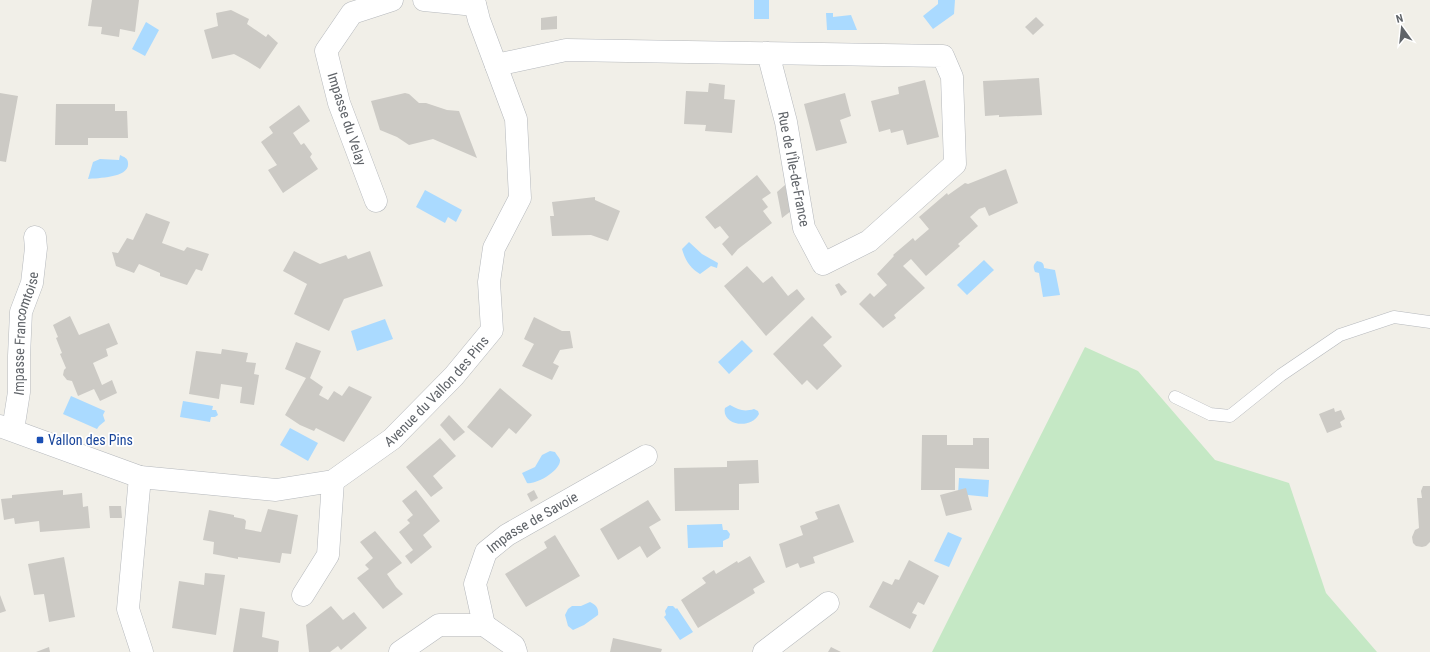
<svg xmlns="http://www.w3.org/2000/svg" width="1430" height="652" viewBox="0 0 1430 652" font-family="'Roboto Condensed',sans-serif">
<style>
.green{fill:#c5e8c5}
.water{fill:#aadaff}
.building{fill:#cccac5}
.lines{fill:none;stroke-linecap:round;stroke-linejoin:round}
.service-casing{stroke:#b5b8bc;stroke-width:13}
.minor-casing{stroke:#b5b8bc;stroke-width:23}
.tertiary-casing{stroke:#b5b8bc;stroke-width:23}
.service{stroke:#fff;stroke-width:12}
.minor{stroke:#fff;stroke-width:22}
.tertiary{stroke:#fff;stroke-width:22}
.transit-dot{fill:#1a4fb4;stroke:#fff;stroke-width:1.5}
.labels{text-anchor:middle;stroke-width:3.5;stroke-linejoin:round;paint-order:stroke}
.street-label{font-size:14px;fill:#5f6368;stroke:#fff}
.transit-label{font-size:14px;fill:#164399;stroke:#fff;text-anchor:start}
</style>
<rect width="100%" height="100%" fill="#f1efe8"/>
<path class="green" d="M1085 347 1138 371 1215 460 1289 483 1326 593 1377 652H932Z"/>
<path class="water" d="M754 0H769V19H754Z
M938 0H955L954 14 933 29 923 16 938 4Z
M826 13H833V17L851 15 857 30H827Z
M146 22 159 30 145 56 132 49Z
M120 155C124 157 128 158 128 163 130 178 98 178 88 179L93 162 100 159 119 160Z
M425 190 462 210 456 222 448 217 445 223 416 207Z
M689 242 702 254 718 263 717 268 711 266 700 274C690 268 685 260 682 249Z
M984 260 994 270 967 295 957 285Z
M1037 261C1042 262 1044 263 1044 268L1055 270 1060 295 1043 297 1039 273 1035 272C1033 267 1033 265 1037 261Z
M385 319 393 339 357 351 351 331Z
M742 340 753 351 729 374 718 362Z
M71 396 105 411 103 415 105 421 99 426 97 429 63 414Z
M183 401 213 406 212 410H216L218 415 215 417H211L210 422 180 417Z
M730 405C739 410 744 412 754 409L758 411 759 414C750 431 721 424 725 408Z
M290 428 318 443 308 461 280 445Z
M550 451 555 452C556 454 559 457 560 460 561 470 537 485 527 483L522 473 535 467 542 455Z
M959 478 989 480 988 497 958 494Z
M722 524 723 530H727L730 534 729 538 723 541V547L688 548 687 525Z
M948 532 962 538 949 567 934 561Z
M590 602C596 605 599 608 598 615L584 625 573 630 568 626 565 615 568 609 572 606H581Z
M668 606H673L676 609 677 608 693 632 680 640 664 617 666 615 665 611Z"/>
<path class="building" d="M92 0H139L135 32 120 29 119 37 101 34 102 27 88 26Z
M231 10 249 19 247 24 266 37 268 34 278 43 260 69 247 61 234 54 212 59 204 30 218 26 216 13Z
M557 16V29L541 30V18Z
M1036 17 1044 25 1033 35 1025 27Z
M1039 78 1042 115 999 117V115L985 116 983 81Z
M925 80 939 137 907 145 903 130 891 133 890 129 879 132 871 101 899 94 898 87Z
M709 83 725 85 724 99 735 100 732 133 705 131 706 125 684 124 686 91 708 92Z
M0 93 18 96 6 162 0 161Z
M405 93 409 94 419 103H426L447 110 459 111 477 158 433 139 409 145 397 137 380 130 371 101Z
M845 93 851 116 840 120 847 143 816 151 804 104Z
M56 104H115V111H127L128 138H88V145H55Z
M299 105 310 121 293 133 301 145 304 143 312 154 310 157 318 169 283 193 268 170 277 165 261 142 273 133 269 127Z
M1006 169 1018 203 989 216 985 207 979 209 970 217 978 226 958 244 960 246 926 276 911 259 903 266 925 288 894 315 896 318 883 328 859 304 870 293 874 297 887 285 877 274 894 256 893 255 913 238 915 241 929 229 919 217 947 193 948 195 965 183 968 184Z
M757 175 771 193 762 199 768 207 763 211 772 223 738 249 732 256 722 244 729 237 720 226 715 229 705 217Z
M785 185 791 211 782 218 777 192Z
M595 197V200L620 211 608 241 591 235 552 236 550 216H554L552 202Z
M146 213 170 222 162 243 184 251 187 247 209 254 202 271 196 269 187 285 160 276V273L139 264 134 273 116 266 112 252 118 253 127 238 133 240Z
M294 251 320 264 346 255 348 259 370 251 383 286 344 299 329 331 294 314 307 284 283 271Z
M747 266 763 283 772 276 788 296 797 289 805 299 766 336 724 286Z
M839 283 847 292 841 296 835 285Z
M70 316 79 335 109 323 118 344 106 349 108 356 93 363 102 385 112 380 117 393 100 401 94 389 78 396 72 381 67 380 63 375 64 370 66 368 60 354 62 353 56 338 58 337 53 325Z
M812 316 832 337 823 345 842 366 817 390 807 380 802 385 773 354Z
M534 317 562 331H570L573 348 560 350 553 363 559 366 552 380 522 366 534 344 524 339Z
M296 342 321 351 310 378 323 387 319 395 328 400 334 391 342 396 349 386 372 397 344 442 316 428 314 431 300 425 285 415 306 378 285 369Z
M222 349 248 353 246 362 256 363 254 374 259 375 254 405 240 403 242 387 221 384 219 399 189 394 196 351 221 354Z
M500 388 532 415 516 434 509 428 492 448 467 427Z
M1334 408 1335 412 1341 410 1345 419 1340 422 1342 427 1327 433 1319 414Z
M449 415 465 432 454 441 440 425Z
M922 435H947V445H973V438H989V469L955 468V490H921Z
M440 438 456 456 433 476 443 488 431 497 406 467Z
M758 460 759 483 739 484V510L675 511 674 468 727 467V461Z
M1423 486H1430V542L1426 546 1422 547 1416 546 1413 543 1412 537 1415 530 1419 528 1417 498H1422L1421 491Z
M966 488 972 510 946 516 940 495Z
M63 490V495L82 493 83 507 88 506 90 528 40 532 39 521 15 524 14 518 4 520 1 499 12 498V495Z
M416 490 440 521 423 535 432 547 411 564 405 556 413 550 399 532 410 523 407 520 413 515 402 501Z
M534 490 538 498 531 502 527 494Z
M648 500 661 520 649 527 661 548 647 558 640 546 618 560 600 529Z
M839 504 854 542 813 557 815 563 800 568 798 563 786 568 779 544 803 535 800 526 818 519 815 512Z
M109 506H121L122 518H110Z
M268 509 298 515 291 554 282 553 280 563 238 557V559L213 554 214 542 203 540 209 510 234 515V517L244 519 246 521 245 529 261 532Z
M375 531 402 563 387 574 396 587 403 594 383 609 357 578 369 569 365 565 373 558 360 542Z
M555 535 580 576 526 607 505 574 547 548 544 542Z
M750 556 765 582 753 589 755 593 698 628 681 600 706 583 702 578 714 570 716 574 737 561 738 563Z
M64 557 75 617 49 622 44 594 34 595 28 564Z
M909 560 939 576 924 605 918 602 912 613 917 615 910 629 869 607 883 581 892 585 895 579 899 580Z
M205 573 225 575 216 635 172 628 179 581 204 585Z
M0 595 6 611 0 613Z
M331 606 343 620 354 612 367 628 341 650 338 646 330 652H309L306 625Z
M240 608 265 612 262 637 279 641 278 652H233Z
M613 638 662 649 661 652H610Z
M49 647 50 652H36Z
M831 647 841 652H828Z"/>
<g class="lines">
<defs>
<path id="service" d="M1175 397 1210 414 1230 416 1281 375 1340 335 1394 317 1430 322"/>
<g id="minor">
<path d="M424 0 475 5"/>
<path d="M496 65 566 50 943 56 952 77 955 164 869 241 823 264 804 228 786 122 768 53"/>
<path d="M376 201 339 103 326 51 352 13 392 0"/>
<path id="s1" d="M13 430 19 392V356L21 312 32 283 36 248 35 237"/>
<path id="s2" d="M140 477 276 490 333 481 392 439 454 376 492 330 489 282 494 248 520 198 516 119 479 20 474 0"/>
<path d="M303 595 328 555 333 481"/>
<path id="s3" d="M484 625 475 584 486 552 507 535 646 456"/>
<path d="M764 652 828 603"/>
</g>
<path id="tertiary" d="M0 426 140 477 128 609 142 652
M400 652 439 625H484L514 646 516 652"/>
</defs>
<use href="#service" class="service-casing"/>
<use href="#minor" class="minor-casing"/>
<use href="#tertiary" class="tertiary-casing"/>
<use href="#service" class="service"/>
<use href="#minor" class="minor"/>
<use href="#tertiary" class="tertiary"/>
</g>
<rect class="transit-dot" x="36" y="436" width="8" height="8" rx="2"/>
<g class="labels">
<g class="street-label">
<text transform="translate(347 119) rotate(72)" y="5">Impasse du Velay</text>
<text transform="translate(794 169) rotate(79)" y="5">Rue de l'Île-de-France</text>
<text dy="5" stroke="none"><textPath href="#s1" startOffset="98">Impasse Francomtoise</textPath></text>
<text dy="5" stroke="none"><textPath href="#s2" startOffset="332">Avenue du Vallon des Pins</textPath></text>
<text dy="5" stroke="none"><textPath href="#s3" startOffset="131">Impasse de Savoie</textPath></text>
</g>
<g class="transit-label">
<text x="48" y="445">Vallon des Pins</text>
</g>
</g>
<g transform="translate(1402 28) rotate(345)" stroke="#ffffff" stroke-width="3" paint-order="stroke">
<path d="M0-3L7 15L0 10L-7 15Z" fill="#5f6368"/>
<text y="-6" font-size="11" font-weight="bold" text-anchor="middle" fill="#5f6368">N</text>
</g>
</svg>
